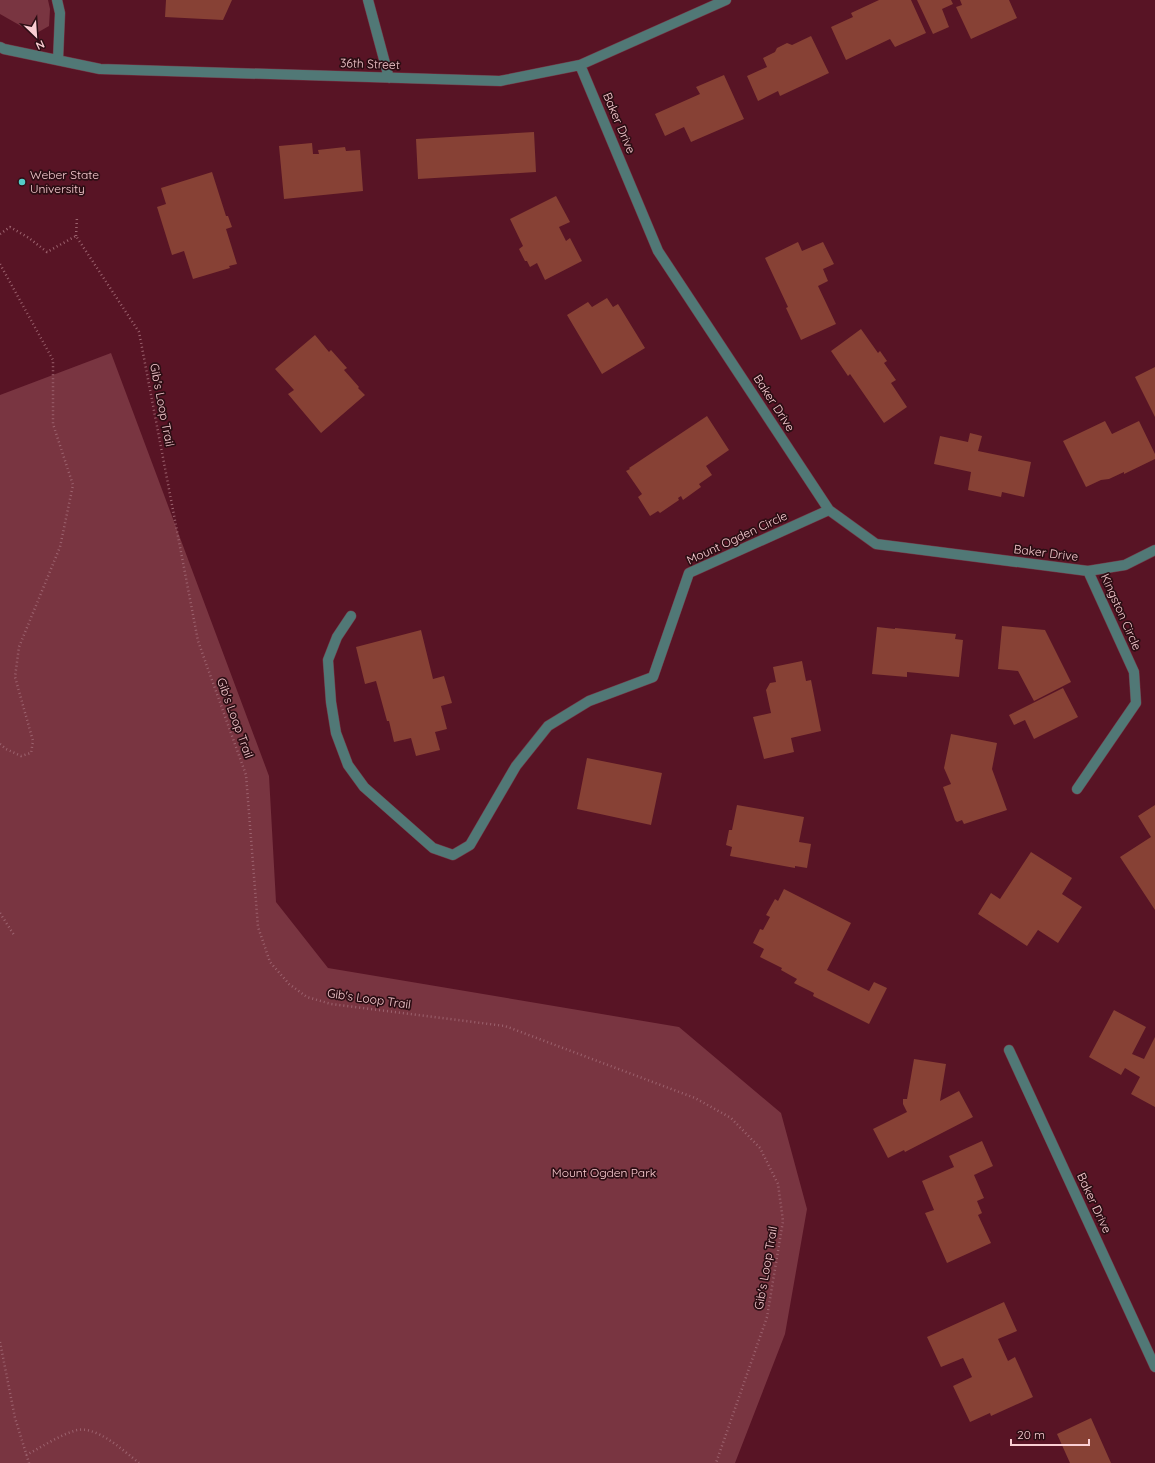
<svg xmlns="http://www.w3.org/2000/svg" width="1155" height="1463" viewBox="0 0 1155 1463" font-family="Quicksand,sans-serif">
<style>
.green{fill:#793541}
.building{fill:#874135}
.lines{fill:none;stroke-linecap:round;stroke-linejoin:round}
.minor-casing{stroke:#753544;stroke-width:11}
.path{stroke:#9c626e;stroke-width:2.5;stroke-dasharray:1 3;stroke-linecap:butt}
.minor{stroke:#517876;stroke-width:10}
.poi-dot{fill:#54cdc8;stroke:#2c0e14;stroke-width:1.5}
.labels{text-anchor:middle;stroke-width:3.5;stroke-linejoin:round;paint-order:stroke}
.street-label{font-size:12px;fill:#faced3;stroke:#2c0e14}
.poi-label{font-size:12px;fill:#faced3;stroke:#2c0e14;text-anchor:start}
.park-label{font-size:12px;fill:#fccdd2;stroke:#2c0e14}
</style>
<rect width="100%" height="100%" fill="#581425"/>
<path class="green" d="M0 0H48L50 9 49 26 35 34 0 14Z
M111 353 269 776 276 902 328 968 679 1027 781 1113 807 1209 785 1334 735 1463H0V395Z"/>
<path class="building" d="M166 0H232L223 20 165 17Z
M879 0H911L926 33 895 47 890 39 846 60 831 27 853 17 851 13Z
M917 0H951L953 4 942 9 949 27 933 34Z
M960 0H1009L1017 18 971 39 956 7 962 5Z
M811 36 829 73 780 96 778 91 758 101 747 76 767 67 763 58 775 52 777 48 787 43 792 45Z
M724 75 744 119 691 142 684 127 665 136 655 114 700 94 696 87Z
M534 132 536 172 418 179 416 139Z
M312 143 313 154H319L318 150 345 147 346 151 360 150 363 191 284 199 279 146Z
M212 172 226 216H228L232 227 226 229 237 264 229 266 230 268 193 279 184 251 172 255 157 207 166 204 161 188Z
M556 196 570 222 559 227 566 241 570 238 582 261 545 280 537 263 530 267 527 261H525L519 249 523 246 510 219Z
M798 242 802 251 823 242 834 264 823 269 828 281 818 286 836 324 801 340 786 308 788 307 765 258Z
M607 298 613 307 618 304 645 348 602 374 567 315 588 302 592 307Z
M861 329 878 353 880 351 887 361 884 363 896 380 891 383 907 407 884 423 850 374 848 376 831 351Z
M315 335 329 352 331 350 347 368 344 370 359 387 358 388 365 395 321 433 288 394 294 390 275 369Z
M1155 367V417L1135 377Z
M707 416 729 450 706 466 712 475 699 484 701 487 683 500 681 496 678 498 679 500 660 513 658 511 650 516 638 497 642 494 626 471 630 469 629 468Z
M1105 421 1112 434 1139 421 1155 454V459L1124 474V472L1109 479 1101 480 1086 487 1063 441Z
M970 433 982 436 978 451 1031 462 1024 497 1002 492 1001 497 968 490 971 472 934 464 940 436 968 442Z
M1002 626 1045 630 1071 682 1034 701 1018 671 998 669Z
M877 627 895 629V628L956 634 955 639 963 640 959 677 907 672V677L872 674Z
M421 630 433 679 444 676 452 703 441 706 447 729 435 732 440 750 416 756 411 738 394 742 389 721H387L376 681 365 684 356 647Z
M802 661 806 681 811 680 821 731 791 738 794 752 764 759 753 717 771 713 766 690 770 683 776 682 773 667Z
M1063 688 1078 717 1034 739 1025 720 1014 725 1009 715Z
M951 734 997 743 992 769 1007 810 964 824 962 820 957 822 955 820 943 787 951 784 944 768Z
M587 758 662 773 651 825 577 809Z
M737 805 804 817 799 842 811 844 807 868 795 866V868L730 856 732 847 726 845 729 830H732Z
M1155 805V910L1120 857 1151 837 1138 816Z
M1031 852 1072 878 1062 894 1082 907 1058 943 1038 930 1027 946 978 914 991 893 1000 899Z
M784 889 851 923 827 970 869 991 874 982 887 988 869 1024 813 996 814 993 794 983 797 979 781 970 782 968 760 957 764 949 753 943 760 929 763 930 770 917 766 915 775 899 778 901Z
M1114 1010 1146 1027 1132 1054 1144 1059 1155 1037V1107L1131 1094 1140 1077 1125 1068 1121 1075 1089 1057Z
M914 1059 946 1064 940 1101 959 1091 973 1117 905 1152 904 1150 888 1158 873 1129 907 1112 903 1104V1099H907Z
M982 1141 993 1166 974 1175 984 1198 977 1201 982 1213 978 1215 991 1243 947 1263 925 1213 934 1210 922 1181 954 1167 949 1156Z
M1004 1302 1017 1331 998 1339 1008 1361 1015 1357 1033 1397 991 1416 990 1413 970 1422 953 1386 972 1377 963 1358 941 1367 927 1337Z
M1091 1418 1111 1463H1070L1057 1434Z"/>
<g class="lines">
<defs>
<path id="minor" d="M57 0 60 13 58 60
M368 0 389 78
M0 47 4 49 100 69 500 81 580 65 726 0
M580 65 658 251 829 510 876 544 1088 571 1125 565 1155 550
M351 616 337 637 328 660 331 702 336 733 348 765 364 787 433 848 453 855 470 845 516 766 548 726 589 701 653 677 689 573 829 510
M1077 789 1136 703 1134 672 1088 571
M1009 1050 1155 1367"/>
</defs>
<use href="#minor" class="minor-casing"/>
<path class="path" d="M0 234 10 227 29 238 47 252 76 236 139 332 198 641 246 775 258 927 270 962 289 984 307 997 331 1004 505 1026 695 1098 731 1118 760 1148 778 1184 783 1221 767 1317 716 1463
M76 236 77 217
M0 264 53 360V424L73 485 60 547 19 647 15 677 33 741 31 753 21 756 6 749 0 744
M0 913 14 935
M0 1342 15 1418 29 1463
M26 1455C42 1447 58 1436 74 1431 94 1423 124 1451 139 1463"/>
<use href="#minor" class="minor"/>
</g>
<circle class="poi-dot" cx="22" cy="182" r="4"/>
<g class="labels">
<g class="street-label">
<text transform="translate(370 64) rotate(2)" y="4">36th Street</text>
<text transform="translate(619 123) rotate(67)" y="4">Baker Drive</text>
<text transform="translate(774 403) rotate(57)" y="4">Baker Drive</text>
<text transform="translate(162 405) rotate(79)" y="4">Gib's Loop Trail</text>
<text transform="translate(737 538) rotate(-25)" y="4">Mount Ogden Circle</text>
<text transform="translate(1046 553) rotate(7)" y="4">Baker Drive</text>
<text transform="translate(1121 612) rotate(66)" y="4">Kingston Circle</text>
<text transform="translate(235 718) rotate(70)" y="4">Gib's Loop Trail</text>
<text transform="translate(369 999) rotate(8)" y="4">Gib's Loop Trail</text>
<text transform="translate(1094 1203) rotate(65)" y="4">Baker Drive</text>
<text transform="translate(766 1268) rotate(-80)" y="4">Gib's Loop Trail</text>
</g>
<g class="poi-label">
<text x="30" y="179">Weber State<tspan x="30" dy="14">University</tspan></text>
</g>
<g class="park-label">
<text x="604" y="1177">Mount Ogden Park</text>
</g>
</g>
<g transform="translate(36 36) rotate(155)" stroke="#2c0e14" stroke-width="3" paint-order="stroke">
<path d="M0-3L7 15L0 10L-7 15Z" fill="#faced3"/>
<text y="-6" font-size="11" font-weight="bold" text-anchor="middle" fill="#faced3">N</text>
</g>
<path d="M1011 1439v6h78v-6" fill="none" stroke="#faced3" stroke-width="2"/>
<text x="1017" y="1439" font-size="12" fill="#faced3" stroke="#2c0e14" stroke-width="3" paint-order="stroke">20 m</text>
</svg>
